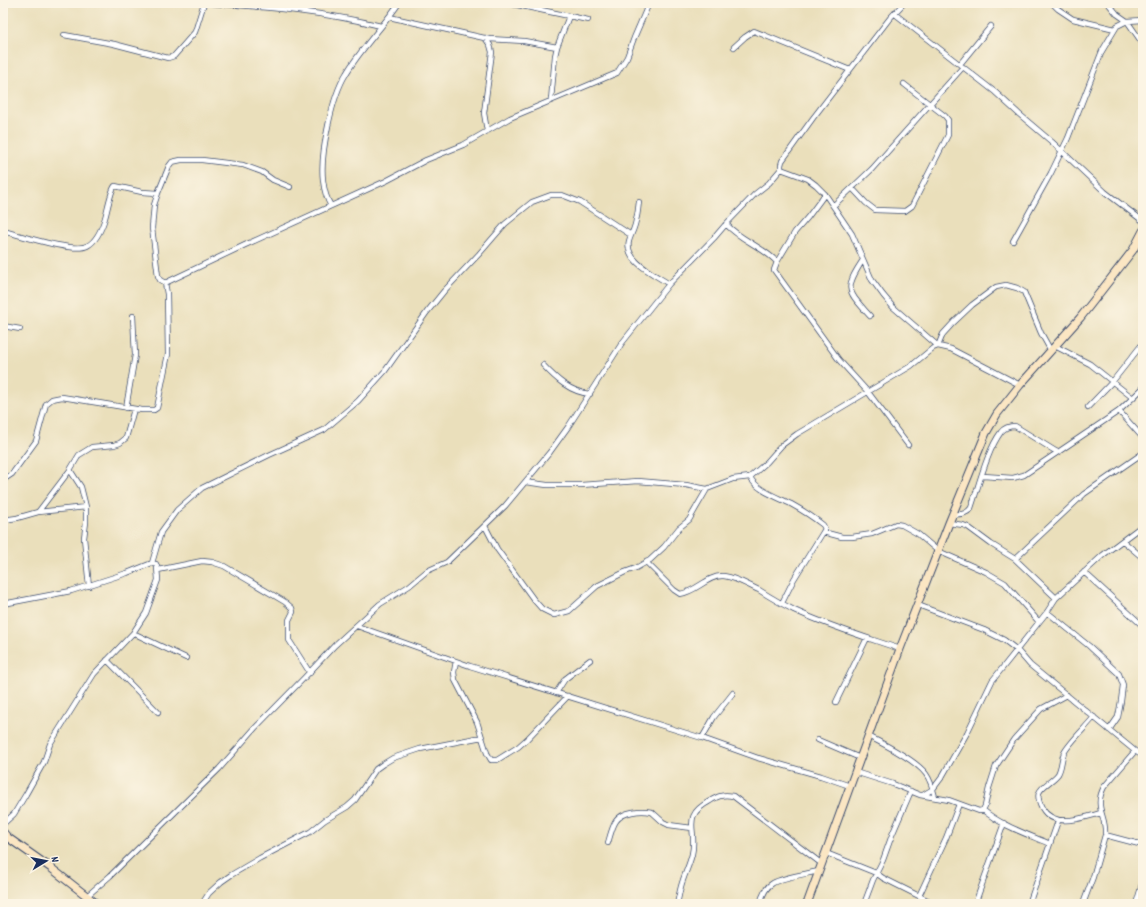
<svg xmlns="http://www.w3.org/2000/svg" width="1146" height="907" viewBox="0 0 1146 907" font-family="Dekko,sans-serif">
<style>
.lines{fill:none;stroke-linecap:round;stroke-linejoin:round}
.minor-casing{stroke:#3a496c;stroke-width:6}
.secondary-casing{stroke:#3a496c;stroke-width:9}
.minor{stroke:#fff;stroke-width:4.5}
.secondary{stroke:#fbe6c3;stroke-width:7}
</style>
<rect width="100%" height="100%" fill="#fcf5e5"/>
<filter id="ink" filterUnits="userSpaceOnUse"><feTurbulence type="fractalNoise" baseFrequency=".025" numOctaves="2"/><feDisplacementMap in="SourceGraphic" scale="8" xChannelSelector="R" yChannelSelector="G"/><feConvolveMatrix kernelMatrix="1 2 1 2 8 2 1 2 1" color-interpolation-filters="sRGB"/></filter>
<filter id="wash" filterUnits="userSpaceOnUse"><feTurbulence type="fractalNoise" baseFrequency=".012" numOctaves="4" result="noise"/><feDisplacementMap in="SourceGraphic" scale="16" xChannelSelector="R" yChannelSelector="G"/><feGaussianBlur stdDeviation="0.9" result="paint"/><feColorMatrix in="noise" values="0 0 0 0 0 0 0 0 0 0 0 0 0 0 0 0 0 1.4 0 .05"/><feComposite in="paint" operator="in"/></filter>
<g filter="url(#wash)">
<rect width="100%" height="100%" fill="#eadfbb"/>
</g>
<g filter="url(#ink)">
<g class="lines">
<defs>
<path id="minor" d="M210 3C267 7 325 12 381 26
M508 3 588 20
M1052 3 1058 9 1073 19 1115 29
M1108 3 1117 14 1127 21 1143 20
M895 14 995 92 1019 114 1052 142 1105 192 1143 221
M389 17 489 39 524 41 557 47 555 56 551 100
M64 35 114 44 168 58 174 56 195 32 204 3
M485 38 490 45 492 52 484 113 487 131
M557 47 569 16
M734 47 745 37 754 31 850 70
M960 64 991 26
M781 169 808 179 816 185 825 194 852 234 872 280 883 295 893 307 938 346
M853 189 866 203 875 210 905 211 912 206 948 135V120L945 116 904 84
M825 194 808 217 795 232 777 262 774 270 839 360 868 392 908 445
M639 202C638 208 638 214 636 220 635 228 631 234 629 241 624 261 656 275 669 284
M331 206C326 198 324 189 323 180 320 154 332 96 346 74 361 48 383 27 399 3
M833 206 872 169 963 67
M726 224C740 240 762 246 777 262
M3 231C20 235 73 253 87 246 97 241 102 228 105 218 107 212 111 189 115 186L142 192 158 193
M1013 241 1051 173 1068 138 1102 51 1117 26 1127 21 1143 44
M863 260C843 290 848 291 870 316
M165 283 245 245 386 181 426 160 463 145 510 118 617 73 627 57 634 38 649 3
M3 326 20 329
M938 346 943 334 954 322 972 305 996 287 1006 285 1017 288 1024 292 1041 333 1051 351
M1055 346 1090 364 1133 398
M543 365C556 379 570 392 590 394
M1088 407 1113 381 1143 343
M126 408 135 355 133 316
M1119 411 1143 438
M1139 456 1143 461
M983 476 1013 478 1024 475 1119 411 1143 388
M750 477C757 491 778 497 791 504 802 510 813 517 823 525L825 529 794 579 782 603
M3 480 12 474 36 441 46 404 52 399 62 397 142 410H154L157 408 168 354 167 294 165 283 160 280 158 276 152 228 154 205 158 193 169 166 172 162 181 160H202L243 165 262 172 273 180 290 187
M525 482 547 485H581L638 481 686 485 707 489
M38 512 70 470
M952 515C960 514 966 515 971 508 979 485 987 451 1001 432 1005 427 1010 426 1015 426L1057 452
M3 520 17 518 38 512 86 507
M949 523 963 525 968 527 991 544 1015 559 1056 598
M485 526 497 549 534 600 542 609 554 615 569 611 597 586 625 572 636 568 650 560 664 547 679 528 689 520 707 489 733 479 750 477 767 462 782 445 797 434 911 366 933 348 938 346 951 349 1020 385
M823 532 842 537H852L872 534 896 524 902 525 918 534 938 551 986 572 1005 583 1039 622
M1123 541 1143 558
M1015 559 1084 494 1143 453
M646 562 674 590 680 594C696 592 707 576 722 576 731 575 750 586 759 590 770 597 782 604 794 610 828 626 865 637 900 649
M152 563 161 532 177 510 202 488 269 455 324 430 358 401 385 371 427 312 444 291 479 254 505 224 532 202 551 195H562L580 202 631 235
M158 570 202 561 212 562 224 566 285 602 292 608 293 612 289 620V640L310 673
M1084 572 1143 626
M89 586 84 538 86 522V507L81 487 70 470 79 455 92 447 114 445 120 443 126 438 134 409
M3 604 71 591 127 573 152 563 156 564 157 567 158 580 146 613 133 633 94 674 50 744 44 762 26 794 14 814 3 824
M918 605 984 630 1004 640 1017 650 1030 665 1135 751 1143 756
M1047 612 1089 646 1119 674 1123 685 1121 701 1118 717 1109 730
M357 626 470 666 702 738 758 758 821 776 850 786
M133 633 186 658
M107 660 158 712
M456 661 454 672 455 680 477 722 487 753 491 760H497L518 747 527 739 568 696
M556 693 565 679 590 660
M836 702 867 638
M1094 717C1086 727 1069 743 1064 753 1061 760 1062 767 1058 774 1053 781 1041 786 1039 793 1037 798 1040 804 1042 808 1054 829 1082 818 1101 813
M868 736C884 744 916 760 926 774 931 781 933 789 935 797
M702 738 714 717 733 693
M818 740 860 758
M855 772 893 784 920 795 949 800 979 811 983 810C1002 826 1027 834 1050 844
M923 795 933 789 942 777 967 733 992 681 1047 612 1056 598 1103 555 1143 525
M983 810 985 806 989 788 996 766 1014 739 1041 709 1067 695
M1105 835 1143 845
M608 843C610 836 612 827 616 821 623 811 641 810 652 812L663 822 669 825 692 828
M3 844 7 837
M826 853 876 873 883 878 935 904
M87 896 110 876 219 769 255 728 304 678 335 645 380 604 409 586 427 571 447 562 505 506 550 452 568 427 622 343 669 284 714 238 726 224 755 194 769 183 781 169V165L782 161 813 118 890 18 904 3
M919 896 946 838 959 804
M202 904 209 893 221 882 231 875 260 858 310 832 325 820 347 807 355 800 376 769 383 764 393 758 420 749 482 737
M677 904C679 896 680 888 683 880 686 871 690 863 692 854 698 829 680 817 710 801 718 796 723 794 733 796L822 864
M760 904C762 896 765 887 773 883 783 877 807 874 819 871
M864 904 873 880 883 860 892 835 911 791
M975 904 1004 823
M1029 904 1058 821
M1083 904 1093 877 1105 835C1107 816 1093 808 1104 787L1135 751
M1136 904 1143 881"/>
<path id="secondary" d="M3 832 7 837 51 868 97 904
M807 904 900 649 949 523 986 433 997 414 1020 385 1080 318 1133 250 1143 231"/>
</defs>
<use href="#minor" class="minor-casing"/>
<use href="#secondary" class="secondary-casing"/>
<use href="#minor" class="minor"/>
<use href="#secondary" class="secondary"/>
</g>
</g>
<rect width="1146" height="907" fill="none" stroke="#fcf5e5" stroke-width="16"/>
<g transform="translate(46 861) rotate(80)" stroke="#fcf5e5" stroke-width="3" paint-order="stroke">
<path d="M0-3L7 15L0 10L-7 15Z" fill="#1b2f5e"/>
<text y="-6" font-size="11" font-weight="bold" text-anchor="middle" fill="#1b2f5e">N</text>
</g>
</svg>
